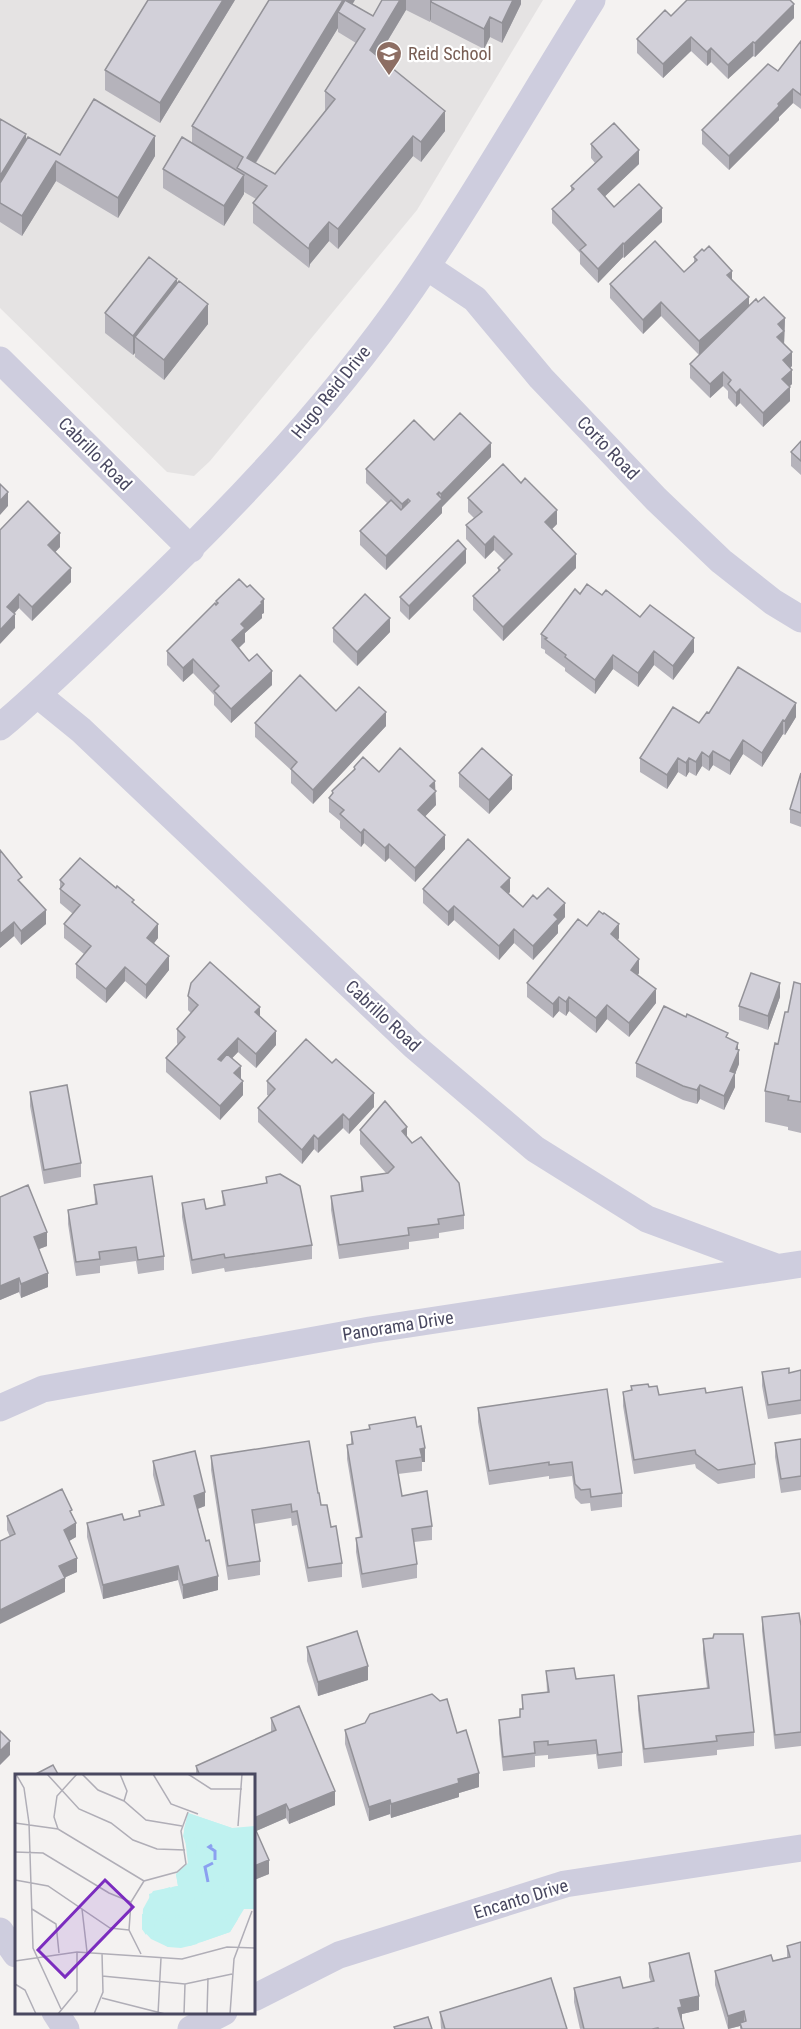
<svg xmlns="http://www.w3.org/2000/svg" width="801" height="2029" viewBox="0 0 801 2029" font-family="'Roboto Condensed',sans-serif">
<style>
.education{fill:#e5e3e3}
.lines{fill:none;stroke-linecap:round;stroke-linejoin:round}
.minor{stroke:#cecdde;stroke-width:27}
.wall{fill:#b5b3bb;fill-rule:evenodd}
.shaded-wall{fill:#939298}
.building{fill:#d2d0d9;stroke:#939298;stroke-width:1.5}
.labels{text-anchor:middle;stroke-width:4.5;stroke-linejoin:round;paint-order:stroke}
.education-label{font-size:18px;fill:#785e54;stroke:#fff;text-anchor:start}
.street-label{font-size:18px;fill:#494860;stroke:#fff}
.inset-river{fill:none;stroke:#8ba0f0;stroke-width:3}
.inset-road{fill:none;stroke:#b0aeb7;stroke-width:1.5}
.view{fill:#7b2cbf;fill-opacity:0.15;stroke:#7b2cbf;stroke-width:3}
.inset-edge{fill:none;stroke:#494860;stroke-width:3}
</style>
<rect width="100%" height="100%" fill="#f4f2f1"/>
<path class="education" d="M0 0H543L417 210 210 461 194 476 167 472 0 308Z"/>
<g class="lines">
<path class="minor" d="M427 267 475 299 541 378 656 499 721 561 773 602 801 619
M0 360 191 549
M38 695 81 730 414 1046 535 1149 647 1219 776 1267
M0 727C44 690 84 650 125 611 236 506 343 393 427 266 485 179 537 88 592 0
M0 1408 43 1389 370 1330 801 1264
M0 1931 16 1954
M254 1998 339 1955 565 1884 801 1848
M55 2012 66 2029
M191 2029 224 2012"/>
</g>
<path class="wall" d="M235 0 160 123 105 90V70Z
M269 0 353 4 373 16 382 0H521V4L502 43 490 37 484 49 431 22V19L430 22 406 10 378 57 445 131 421 162 413 156 338 249 329 241 310 264 309 268 253 223V203L256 199 244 192V194L224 226 163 188V169L192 143V126ZM338 28V32L356 43 325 91V111L275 174 256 163Z
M671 16 794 18 755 57 753 56 728 79 711 62 707 66 691 51 663 78 637 53V39Z
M801 41V109L793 103 779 117V120L729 170 702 144V130L778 71Z
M0 119 26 141 60 155 155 156 118 218 56 181 22 236 0 222Z
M591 144 639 164 605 196 614 207 662 222 624 258 623 257 598 283 580 264V253L552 223V209L571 191V186L595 163 591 158Z
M694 257 732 279 749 306 758 302 785 318 784 344 792 366 790 368 792 384 789 387 790 401 763 427 740 403 736 407 728 398V391L723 386 710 398 690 378V364L699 355 661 316 643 334 610 298V284L684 272 694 263Z
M177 284 208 324 164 380 135 357V353L133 355 105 333V313Z
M434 440 491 457 442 507V513L386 570 360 545V531L387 503 366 483V469Z
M801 441V475L791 466V452Z
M468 498 557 524 552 529 576 568 503 641 473 610V596L498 572V568L505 561 494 550 485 559 466 539V525L474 518 468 512Z
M0 530 60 547 55 552 71 582 32 621 19 608 14 614 15 628Z
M466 563 409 620 400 611V597Z
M580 594 602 595 640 617 694 652 673 680 654 665 638 687 613 669 595 694 565 671V668L545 653V650L541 648V634Z
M216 601 264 613 262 614V618L245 633V642L239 648 249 661 272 685 231 723 214 705V695L193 673 183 682 167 665V651L216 605Z
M333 628 390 632 357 666 333 642Z
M336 711 386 726 313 804 291 783V770L255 737V723Z
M709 713 796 717 785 735 783 734 762 767 743 754 730 775 713 765 709 771 702 766 696 776 689 772 686 777 678 772 667 789 640 772V758L699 723Z
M354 767 379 772 435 790 436 805 425 816 445 849 415 882 389 858 385 862 364 843 361 847 340 828V821L329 812V798L332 794V791L354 771Z
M459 773 512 789 489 814 459 787Z
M801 773V827L790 823V809Z
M60 880 134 903 158 938 154 943 169 970 146 999 125 981 106 1003 76 978V964L84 954 64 938V924L73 914 60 903Z
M22 884 46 924 21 945 14 936 0 948Z
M423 889 510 892 508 894 523 907 537 899 565 917 558 925V933L533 960 514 943 499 960 454 920 448 926 423 903Z
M587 926 619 938 618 940 639 973 638 975 656 1003 629 1037 607 1019 596 1033 569 1011 566 1016 559 1011 553 1018 527 997V983Z
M801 984V1133L788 1130V1127L765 1122V1091L788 1012Z
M188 996 260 1017 276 1045 256 1068 238 1052 232 1058 241 1080 243 1095 220 1120 166 1072V1058L178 1045 177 1043V1029L191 1013 188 1010Z
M780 997 768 1030 739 1020V1006Z
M728 1038 738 1050 739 1064 735 1074V1087L724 1110 700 1099 697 1104 683 1100 636 1077V1063Z
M267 1081 374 1107 349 1134 343 1128 318 1153 314 1149 302 1164 258 1122V1108L269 1096 267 1095Z
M30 1092 81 1163V1177L44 1184 30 1106Z
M360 1130 407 1137 464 1215V1229L439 1233V1238L409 1242V1249L339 1259 331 1210V1196L361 1191V1177L386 1173 360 1144Z
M266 1177 312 1245V1259L225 1272 224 1268 192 1274 182 1217V1203L206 1209 223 1206 222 1191 266 1183Z
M94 1185 164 1256V1270L138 1274 136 1261 100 1266V1273L76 1276 68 1224V1210L95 1204Z
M0 1197 47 1246 39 1249 48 1287 21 1298 19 1292 0 1300Z
M801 1370V1414L768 1419 762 1386V1372L789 1373Z
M631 1386 649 1387 659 1395 706 1393 755 1464V1478L718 1484 696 1468 695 1464 634 1474 623 1406V1392L631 1390Z
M607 1389 622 1493V1507L591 1511 590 1503 581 1504 575 1498 572 1476 549 1479V1476L489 1485 478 1422V1408Z
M415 1417 425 1462H422V1471L398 1474 402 1496 432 1526V1540L414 1542 417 1564V1578L362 1588 356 1552V1538L360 1537 347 1459V1445L351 1444V1432L369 1429Z
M801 1439V1490L781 1493 775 1457V1443Z
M211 1456 318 1493 321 1505 331 1527 342 1563V1577L308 1582 297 1525 292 1526 291 1518 254 1524 260 1561V1575L228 1580 211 1470Z
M153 1461 205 1506 198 1509 218 1590 183 1599 178 1580 103 1599 87 1537V1523L124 1520 139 1516V1511L161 1505 153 1475Z
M7 1516H72L76 1537 69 1541 77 1572 64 1578 65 1592 10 1537 7 1530Z
M762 1617 801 1626V1746L775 1749 762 1631Z
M703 1639 754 1732V1746L717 1750V1755L644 1763 638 1710V1696L707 1688 703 1653Z
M307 1647 368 1680 318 1696 307 1661Z
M546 1671 576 1679 622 1752V1766L598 1769 596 1754 548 1759V1755L535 1756V1767L503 1771 499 1734V1720L520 1717V1709H522V1695L547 1692Z
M271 1718 335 1805 289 1824 286 1818 256 1831 269 1874 254 1880V1776H196V1766L271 1732Z
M345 1730 457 1733 479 1787 459 1793V1797L391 1818 390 1814 369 1821 345 1744Z
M801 1942V2029H740V2026L728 2029 715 1985V1971L773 1961 787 1957V1946Z
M649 1963 699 2010 682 2014V2021L684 2029H580L574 2002V1988H623L651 1982 649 1977Z
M440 2012 567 2029H441Z"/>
<path class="shaded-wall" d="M223 0H235L160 123V103Z
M343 0H355L345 17 338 12V28L248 175 247 158Z
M400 0H406V10L370 70V50Z
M430 0H436L431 2V19L430 22Z
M513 0H521V4L502 43V23Z
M794 4V18L755 57V43Z
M490 17V37L484 49V29Z
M691 37V51L663 78V64Z
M753 42V56L728 79V65Z
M711 48V62L707 66V52Z
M793 89V103L779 117V120L729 170V156Z
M445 111V131L421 162V142Z
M26 134V154L0 196V176Z
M155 136V156L118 218V198Z
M413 136V156L338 249V229Z
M639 150V164L598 203V189Z
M56 161V181L22 236V216Z
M244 175V194L224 226V206Z
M662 208V222L624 258V244Z
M329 222V241L310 264 309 268V249L310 244Z
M623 243V257L598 283V269Z
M732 271V285L727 275Z
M177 279V299L135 337V353L133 355V336Z
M749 297V311L699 355V341Z
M661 302V316L643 334V320Z
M208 304V324L164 380V360Z
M785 318 784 345 777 351 778 324Z
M792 352V366L783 374V360Z
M792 370V384L782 393V379Z
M723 372V386L710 398V384Z
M790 387V401L763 427V413Z
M740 389V403L736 407V393Z
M491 443V457L442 507V513L386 570V556L437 494 439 492V502L441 500V494Z
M8 492V506L0 515V501Z
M408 499V513L402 518V504Z
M557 510V524L545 536V522Z
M60 533V547L48 560V545Z
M494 536V550L485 559V545Z
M466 549V563L409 620V606Z
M576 554V568L503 641V627Z
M71 568V582L32 621V607Z
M19 594V608L7 621V607Z
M264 599V613L262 614V618L245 633V642L232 654V640L241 624Z
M15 614V628L0 644V630Z
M390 618V632L357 666V652Z
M694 638V652L673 680V666Z
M654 651V665L638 687V673Z
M613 655V669L595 694V680Z
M193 659V673L183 682V668Z
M272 671V685L231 723V709Z
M796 703V717L785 735V721Z
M386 712V726L313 804V790Z
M783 720V734L762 767V753Z
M743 740V754L730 775V761Z
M713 751V765L709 771V757Z
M702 752V766L696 776V762Z
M678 758V772L667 789V775Z
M689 758V772L686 777V763Z
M512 775V789L489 814V800Z
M435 781 436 805 418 824V810L430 786Z
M364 829V843L361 847V833Z
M445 835V849L415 882V868Z
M389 844V858L385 862V848Z
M510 878V892L501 901V887Z
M565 903V917L558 925V933L533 960V946L554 915Z
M454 906V920L448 926V912Z
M46 910V924L21 945V931Z
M14 922V936L0 948V934Z
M158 924V938L147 952V938Z
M619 924V938L611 948V934Z
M514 929V943L499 960V946Z
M169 956V970L146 999V985Z
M639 959V973L631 984V970Z
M125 967V981L106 1003V989Z
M780 983V997L768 1030V1016Z
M656 989V1003L629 1037V1023Z
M559 997V1011L553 1018V1004Z
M569 997V1011L566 1016V1002Z
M607 1005V1019L596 1033V1018Z
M260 1007V1021L255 1012Z
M276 1031V1045L256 1068V1054Z
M238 1038V1052L218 1073V1059Z
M738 1043V1053L739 1050V1064L735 1074V1087L724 1110V1096L730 1071Z
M241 1066V1080L234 1073Z
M243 1081V1095L220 1120V1106Z
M700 1085V1099L697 1104V1090Z
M374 1093V1107L349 1134V1120Z
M343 1114V1128L318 1153V1139Z
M407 1127V1141L402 1131Z
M314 1135V1149L302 1164V1150Z
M47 1232V1246L34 1251V1237Z
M48 1273V1287L21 1298V1284Z
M19 1278V1292L0 1300V1286Z
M425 1448V1462H422L420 1449Z
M205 1492V1506L194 1510V1496Z
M76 1523V1537L64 1544V1530Z
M77 1558V1572L59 1580V1566Z
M178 1566V1580L103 1599V1585Z
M218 1576V1590L183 1599V1585Z
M65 1578V1592L0 1624V1610Z
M368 1666V1680L318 1696V1682Z
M10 1741V1755L0 1765V1751Z
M479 1773V1787L459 1793V1797L391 1818V1804L458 1779Z
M335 1791V1805L289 1824V1810Z
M390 1800V1814L369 1821V1807Z
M286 1804V1818L254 1832V1818Z
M269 1860V1874L254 1880V1866Z
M699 1996V2010L682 2014V2021L678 2008 680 2000Z
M744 2011V2025L740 2023V2026L728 2029V2016Z"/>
<path class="building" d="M148 0H223L160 103 105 70Z
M269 0H343L247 158 275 174 335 99 325 91 365 29 338 12 345 0 373 16 382 0H400L370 50 445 111 421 142 413 136 338 229 329 222 310 244 309 249 253 203 267 186 237 168 243 157 192 126Z
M432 0H513L502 23 490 17 484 29 431 2Z
M687 0H790L794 4 755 43 753 42 728 65 711 48 707 52 691 37 663 64 637 39 665 10 671 16Z
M801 41V95L793 89 778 104 779 106 729 156 702 130 768 64 778 71Z
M94 99 155 136 118 198 56 161 22 216 0 203V183L28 137 60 155Z
M0 119 26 134 0 176Z
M614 123 639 150 598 189 614 207 639 184 662 208 624 244 623 243 598 269 580 250 586 245 552 209 574 189 571 186 602 157 591 144Z
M182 137 244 175 224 206 163 169Z
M655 241 684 272 697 260 694 257 702 249 704 251 709 246 732 271 727 275 749 297 699 341 661 302 643 320 610 284Z
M149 257 177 279 133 336 105 313Z
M179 281 208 304 164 360 135 337Z
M764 297 785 318 778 324 784 331 777 337 792 352 783 360 792 370 782 379 790 387 763 413 740 389 736 393 728 384 731 380 723 372 710 384 690 364 756 299 758 302Z
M460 413 491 443 441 494 439 492 437 494 442 499 386 556 360 531 391 500 401 510 410 501 408 499 402 504 366 469 414 420 434 440Z
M801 441V461L791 452Z
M503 464 521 483 525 478 557 510 545 522 576 554 503 627 473 596 500 570 498 568 512 554 494 536 485 545 466 525 482 512 468 498Z
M0 484 8 492 0 501Z
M28 501 60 533 48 545 71 568 32 607 19 594 7 607 15 614 0 630V530Z
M458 540 466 549 409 606 400 597Z
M239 579 247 587 250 585 264 599 261 602 262 603 241 624 245 628 232 640 249 661 257 654 272 671 231 709 214 691 219 686 193 659 183 668 167 651 215 603 216 605 218 603 216 601Z
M587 584 602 595 606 590 640 617 650 605 694 638 673 666 654 651 638 673 613 655 595 680 565 657 566 655 545 639 547 638 541 634 575 589 580 594Z
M365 594 390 618 357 652 333 628Z
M738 667 796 703 785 721 783 720 762 753 743 740 730 761 713 751 709 757 702 752 696 762 689 758 686 763 678 758 667 775 640 758 673 707 699 723 707 712 709 713Z
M300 675 336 711 359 687 386 712 313 790 291 769 297 762 255 723Z
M400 748 435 781 430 786 436 791 418 810 445 835 415 868 389 844 385 848 364 829 361 833 340 814 344 810 329 798 333 793 332 791 355 769 354 767 363 757 379 772Z
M482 748 512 775 489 800 459 773Z
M801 773V813L790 809Z
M468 839 510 878 501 887 523 907 533 895 537 899 548 888 565 903 554 915 558 919 533 946 514 929 499 946 454 906 448 912 423 889Z
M0 850 22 877 18 880 46 910 21 931 14 922 0 934Z
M80 858 116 888 117 886 134 900 132 902 158 924 147 938 169 956 146 985 125 967 106 989 76 964 91 946 64 924 80 905 60 889 64 884 60 880Z
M599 911 603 914 604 913 619 924 611 934 639 959 631 970 656 989 629 1023 607 1005 596 1018 569 997 566 1002 559 997 553 1004 527 983 578 919 587 926Z
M210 962 260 1007 255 1012 276 1031 256 1054 238 1038 218 1059 221 1061 227 1054 241 1066 234 1073 243 1081 220 1106 166 1058 185 1037 177 1029 198 1005 188 996 191 983Z
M751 973 780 983 768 1016 739 1006Z
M794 982 801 984V1102L788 1100 789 1096 765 1091 775 1043 778 1044 785 1012H788Z
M664 1006 686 1017 687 1014 728 1033 726 1037 738 1043 736 1049 739 1050 730 1071 735 1073 724 1096 700 1085 697 1090 683 1086 636 1063Z
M306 1039 332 1063 336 1059 374 1093 349 1120 343 1114 318 1139 314 1135 302 1150 258 1108 275 1089 267 1081Z
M67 1085 81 1163 44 1170 30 1092Z
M385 1101 407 1127 402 1131 412 1143 421 1137 459 1183 464 1215 438 1219 439 1224 408 1228 409 1235 339 1245 331 1196 363 1191 361 1177 388 1173 394 1167 360 1130Z
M280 1174 300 1186 312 1245 225 1258 224 1254 192 1260 182 1203 204 1199 206 1209 225 1205 222 1191 267 1183 266 1177Z
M152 1176 164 1256 138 1260 136 1247 99 1252 100 1259 76 1262 68 1210 97 1204 94 1185Z
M28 1185 47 1232 34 1237 48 1273 21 1284 19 1278 0 1286V1197Z
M789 1368V1373L801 1370V1400L768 1405 762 1372Z
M648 1384 649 1387 657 1386 659 1395 705 1388 706 1393 742 1387 755 1464 718 1470 696 1454 695 1450 634 1460 623 1392 632 1390 631 1386Z
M607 1389 622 1493 591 1497 590 1489 581 1490 575 1484 572 1462 549 1465V1462L489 1471 478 1408Z
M415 1417 417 1427 421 1426 425 1448 420 1449 422 1457 396 1461 402 1496 427 1491 432 1526 412 1529 417 1564 362 1574 356 1538 362 1537 347 1445 353 1444 351 1432 370 1429 369 1425Z
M801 1439V1476L781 1479 775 1443Z
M309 1441 318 1493H319L321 1505H327L331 1527 336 1526 342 1563 308 1568 297 1511 292 1512 291 1504 252 1510 260 1561 228 1566 211 1456Z
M195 1451 205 1492 194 1496 206 1541 209 1540 218 1576 183 1585 178 1566 103 1585 87 1523 122 1514 124 1520 140 1516 139 1511 164 1505 153 1461Z
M62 1489 72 1510 70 1511 76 1523 64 1530 77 1558 59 1566 65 1578 0 1610V1541L15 1534 7 1516Z
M799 1613 801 1626V1732L775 1735 762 1617Z
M357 1631 368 1666 318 1682 307 1647Z
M714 1634H743L754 1732 716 1736 717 1741 644 1749 638 1696 709 1688 703 1639 713 1638Z
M574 1668 576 1679 614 1675 622 1752 598 1755 596 1740 548 1745V1741L534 1742 535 1753 503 1757 499 1720 520 1717V1709H523L522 1695 549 1692 546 1671Z
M432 1694 440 1701 447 1699 457 1733 466 1730 479 1773 458 1779 459 1783 391 1804 390 1800 369 1807 345 1730 365 1723 370 1714Z
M299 1706 335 1791 289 1810 286 1804 254 1818V1776H200L196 1766 276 1730 271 1718Z
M0 1731 10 1741 0 1751Z
M53 1765 59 1776H32Z
M254 1826 269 1860 254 1866Z
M801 1942V2029H742L740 2023 746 2021 744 2011 728 2016 715 1971 771 1955 773 1961 790 1957 787 1946Z
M689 1953 699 1996 680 2000 682 2007 678 2008 684 2029H659L658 2028 652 2029H584L574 1988 620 1977 623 1988 654 1981 649 1963Z
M551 1978 567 2029H445L440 2012Z
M428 2017 432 2029H395L394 2027Z"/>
<defs>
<symbol id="school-pin" viewBox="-11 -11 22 30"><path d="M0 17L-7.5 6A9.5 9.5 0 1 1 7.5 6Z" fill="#8d6e63" stroke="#fff"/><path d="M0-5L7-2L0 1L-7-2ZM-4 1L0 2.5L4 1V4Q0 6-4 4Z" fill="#fff"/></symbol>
</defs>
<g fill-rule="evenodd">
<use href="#school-pin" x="374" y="39" width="30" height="40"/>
</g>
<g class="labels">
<g class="education-label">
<text x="408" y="60">Reid School</text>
</g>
<g class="street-label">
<text transform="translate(331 392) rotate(-51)" y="6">Hugo Reid Drive</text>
<text transform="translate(608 448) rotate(46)" y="6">Corto Road</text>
<text transform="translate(95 454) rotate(45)" y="6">Cabrillo Road</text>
<text transform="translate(383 1016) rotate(43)" y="6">Cabrillo Road</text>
<text transform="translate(398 1326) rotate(-9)" y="6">Panorama Drive</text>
<text transform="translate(521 1899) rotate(-17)" y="6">Encanto Drive</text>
</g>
</g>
<g transform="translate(15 1774)">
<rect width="240" height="240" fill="#f4f2f1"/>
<path d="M173 39 217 54 240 52V135H229L215 158 175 172 153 173 136 165 127 155 128 135 138 117 163 112 161 100 173 90 169 55Z" fill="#bff2f0"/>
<path d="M173 39 217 54 214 56 216 72 193 54 186 65 178 62 182 68 180 81 191 114 196 116 206 110 212 99 219 106 211 108 207 115 224 114 226 118V114L232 120V129L183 161 142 158 139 152 142 145 172 143 188 129 191 117H188L186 122H180L179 133 166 142 146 141 139 137 131 161 127 155V140H133L128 137 135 129 134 120 155 113 158 126 157 113 163 112 161 100 173 89 174 77 168 62ZM220 136 218 142 223 145 215 158 186 168 184 165 182 170 166 174 153 173 139 164 138 157 149 163H167L171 170 176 163 185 162 188 166V161L197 160Z" fill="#bff2f0"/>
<path class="inset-river" d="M197 71 194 73 200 77V86M193 108 190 93 198 89"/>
<path class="inset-road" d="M1 0 9 14 14 49 18 174 46 235M32 0 64 35 96 49 118 66 142 75 170 76M67 0 83 16 109 27 131 46 167 52M105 0 112 17 109 27M138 0 156 30 183 40M173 0 196 15H227M0 49 43 55 129 107M223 52 227 0M43 55 39 43 42 22 62 0M0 78 28 79 94 119 116 128M0 106 33 112 95 154 114 156M17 135 41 150 44 179M67 135 72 178M126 180 114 156 116 128 129 107 162 98 171 90 166 57 173 38M0 187 62 178 167 185 212 173 240 174M87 202 170 210 217 200M0 210 10 216 21 240M87 224 150 240M43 240 62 217V178M79 240 88 218 87 179M143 240 146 184M169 240 170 210M192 240 193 204M215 240 219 185 237 137"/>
<path class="view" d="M90 106 118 133 50 203 23 176Z"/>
<rect width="240" height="240" class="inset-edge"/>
</g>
</svg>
